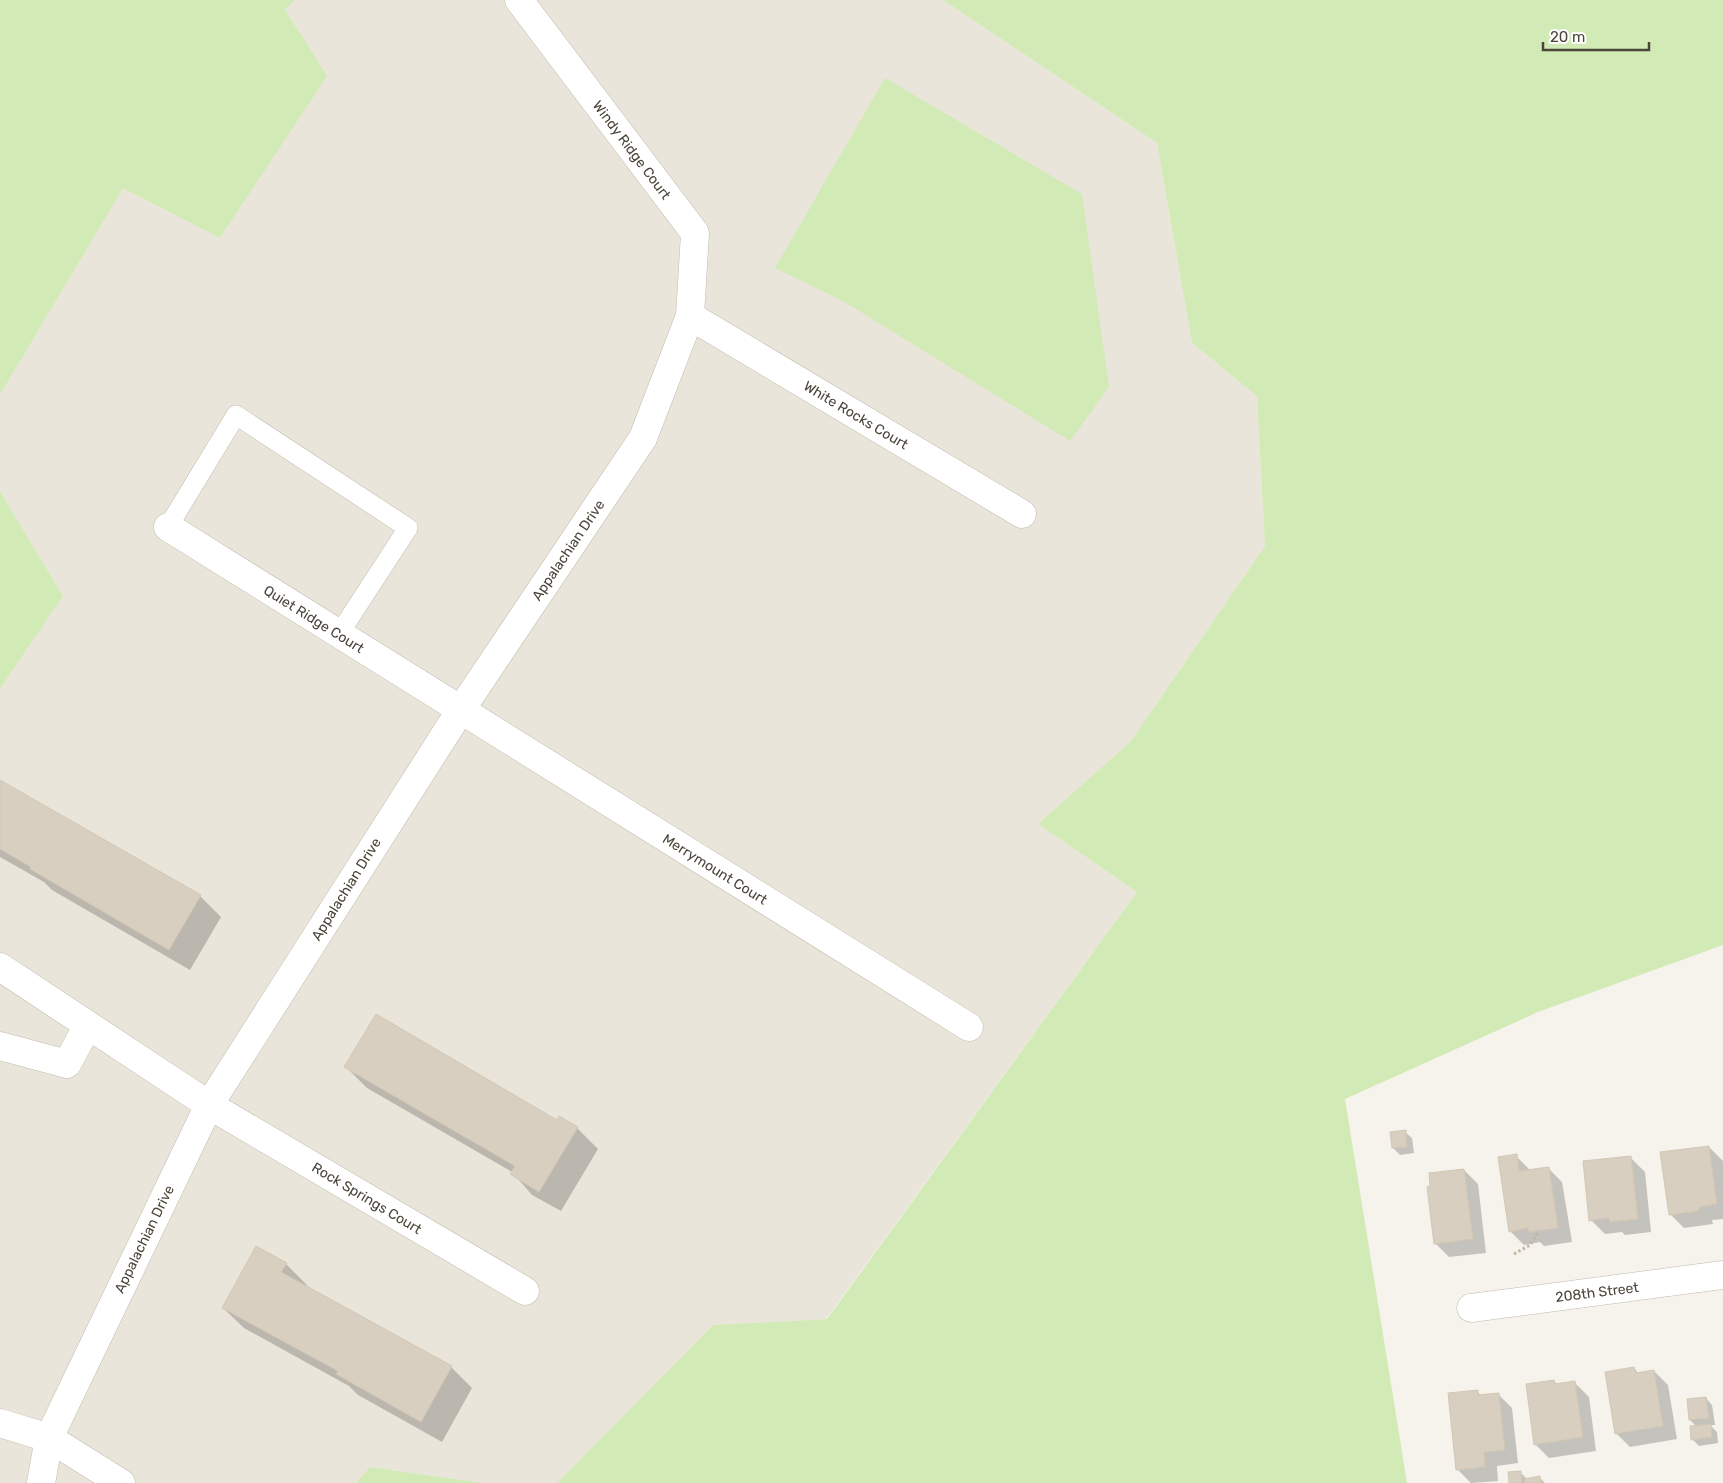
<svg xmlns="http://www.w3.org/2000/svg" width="1723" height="1483" viewBox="0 0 1723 1483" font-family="Rubik,sans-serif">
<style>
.residential{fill:#eae5da}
.green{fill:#d2eab5}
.shadow{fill:#0003}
.building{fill:#d8cfc1;stroke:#d3c7b4}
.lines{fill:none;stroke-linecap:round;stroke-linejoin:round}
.lane-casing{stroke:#c2bbae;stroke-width:20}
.street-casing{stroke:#c2bbae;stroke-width:29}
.path{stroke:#c4b79f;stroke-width:3;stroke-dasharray:2.5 2.5;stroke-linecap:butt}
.lane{stroke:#fff;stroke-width:19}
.street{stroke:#fff;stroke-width:28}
.labels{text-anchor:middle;stroke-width:4.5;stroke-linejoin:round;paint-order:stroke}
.street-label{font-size:14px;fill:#4b4439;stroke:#fff}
</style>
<rect width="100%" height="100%" fill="#f6f3ec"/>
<path class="residential" d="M295 0H943L1157 143 1192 343 1257 396 1265 546 1131 741 1038 824 1137 892 826 1319 713 1325 557 1483H483L370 1467 356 1483H0V689L63 596 0 491V395L123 187 220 238 326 76 285 8Z"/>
<path class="green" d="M0 0H295L285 9 327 76 220 238 123 188 0 395Z
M943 0H1723V945L1538 1012 1345 1099 1407 1483H557L713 1325 827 1319 1137 892 1038 824 1131 741 1265 546 1257 396 1192 343 1157 143Z
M885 78 1082 194 1109 387 1070 441 843 301 775 268Z
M0 491 63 596 0 689Z
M370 1467 483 1483H356Z"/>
<path class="shadow" d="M0 781 200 896 221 917 190 970 52 890 44 882 0 857Z
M346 1067 577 1128 598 1149 561 1211 532 1195 512 1172 367 1088Z
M1405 1132 1412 1138 1414 1153 1400 1155 1393 1148Z
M1709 1147 1723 1161V1219L1712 1220 1713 1224 1684 1228 1670 1214Z
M1516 1156 1530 1170 1548 1168 1562 1182 1572 1242 1544 1246 1540 1242 1524 1245 1510 1231Z
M1631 1158 1645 1172 1651 1232 1625 1235 1622 1232 1605 1234 1591 1220Z
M1464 1170 1478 1184 1486 1253 1449 1257 1435 1243Z
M286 1264 307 1285 306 1287 451 1367 472 1388 442 1442 358 1395 349 1386 244 1328 223 1308Z
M1634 1368 1639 1374 1654 1371 1668 1385 1677 1439 1630 1447 1616 1433Z
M1554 1381 1558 1385 1575 1383 1589 1397 1596 1451 1549 1458 1535 1444Z
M1477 1391 1481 1396 1498 1394 1512 1408 1518 1463 1497 1466 1498 1481 1471 1483 1458 1470 1450 1394Z
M1706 1398 1712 1405 1715 1425H1710L1717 1432 1718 1443 1699 1446 1693 1440 1697 1427 1690 1420Z
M1520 1472 1527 1479 1540 1478 1545 1483H1510Z"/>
<path class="building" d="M0 780 201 895 169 950 30 869 31 867 0 849Z
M376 1014 557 1120 559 1116 578 1127 539 1192 510 1174 515 1166 344 1067Z
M1406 1130 1407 1147 1392 1148 1390 1132Z
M1709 1146 1717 1204 1699 1207V1211L1669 1215 1660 1152Z
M1517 1154 1519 1171 1549 1167 1558 1228 1529 1232 1528 1228 1509 1232 1498 1157Z
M1631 1156 1638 1219 1610 1222 1609 1218 1589 1221 1583 1161Z
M1464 1169 1473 1239 1434 1244 1427 1187 1430 1186 1429 1173Z
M256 1246 287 1263 281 1272 452 1366 421 1422 336 1374 338 1371 222 1308Z
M1634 1367 1636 1373 1654 1370 1663 1426 1615 1434 1605 1372Z
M1554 1380 1555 1384 1575 1381 1583 1437 1534 1445 1526 1384Z
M1478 1390V1395L1499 1393 1505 1450 1484 1452 1485 1467 1456 1470 1448 1393Z
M1706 1397 1709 1418 1689 1420 1687 1399Z
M1711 1424 1712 1437 1691 1440 1690 1426Z
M1521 1471 1522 1483H1509L1508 1472Z
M1540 1476 1541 1483H1525L1524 1479Z"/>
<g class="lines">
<defs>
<path id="lane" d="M168 527 236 415 408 528 339 634"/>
<path id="street" d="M690 316 1022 514
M168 527 969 1027
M0 967 209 1105 525 1291
M0 1046 67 1064 88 1025
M1471 1308 1723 1275
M0 1423 49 1438 121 1483
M41 1483 49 1438 209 1105 460 711 643 438 690 316 695 233 519 0"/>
</defs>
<use href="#lane" class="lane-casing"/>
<use href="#street" class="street-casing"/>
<path class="path" d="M1514 1254 1530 1245 1539 1231"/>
<use href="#lane" class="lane"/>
<use href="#street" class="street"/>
</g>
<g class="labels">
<g class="street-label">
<text transform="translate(632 150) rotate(53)" y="5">Windy Ridge Court</text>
<text transform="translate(856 415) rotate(31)" y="5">White Rocks Court</text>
<text transform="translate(568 550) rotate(-56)" y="5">Appalachian Drive</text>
<text transform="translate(314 619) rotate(32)" y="5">Quiet Ridge Court</text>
<text transform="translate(715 869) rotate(32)" y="5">Merrymount Court</text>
<text transform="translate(346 889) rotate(-58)" y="5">Appalachian Drive</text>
<text transform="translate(367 1198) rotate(31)" y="5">Rock Springs Court</text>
<text transform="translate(144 1239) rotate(-64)" y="5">Appalachian Drive</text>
<text transform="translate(1597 1292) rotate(-7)" y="5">208th Street</text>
</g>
</g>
<path d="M1543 42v8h106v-8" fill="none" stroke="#4b4439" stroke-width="2.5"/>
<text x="1550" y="42" font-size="15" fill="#4b4439" stroke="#ffffff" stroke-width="4" paint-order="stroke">20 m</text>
</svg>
